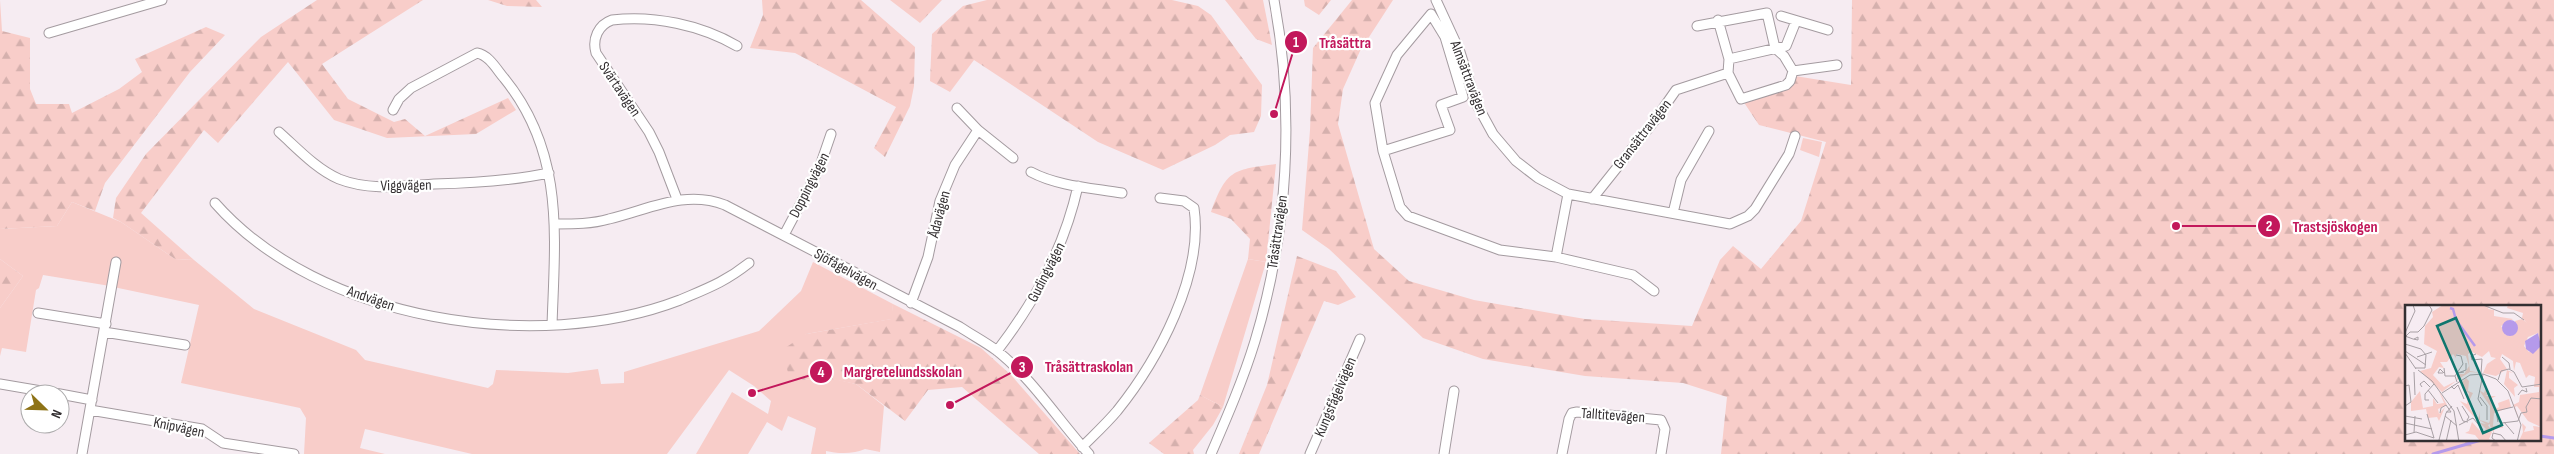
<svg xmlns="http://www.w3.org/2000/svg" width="2554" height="454" viewBox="0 0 2554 454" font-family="'Sofia Sans Condensed',sans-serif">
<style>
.green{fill:#f8cdc9}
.forest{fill:url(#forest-firs);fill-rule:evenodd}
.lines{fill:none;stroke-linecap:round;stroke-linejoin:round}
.stream{stroke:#b59aeb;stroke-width:3}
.minor-casing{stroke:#a49ba0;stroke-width:11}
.minor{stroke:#fff;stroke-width:9}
.labels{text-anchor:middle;stroke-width:4.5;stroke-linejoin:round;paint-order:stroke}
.street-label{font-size:15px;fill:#332f31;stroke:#fff}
.inset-river{fill:none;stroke:#b59aeb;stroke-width:2.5}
.inset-road{fill:none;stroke:#a8a0a5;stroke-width:1}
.view{fill:#0f766e;fill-opacity:0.15;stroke:#0f766e;stroke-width:2.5}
.inset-edge{fill:none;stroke:#332f31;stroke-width:2.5}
.leader{fill:none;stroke:#c2185b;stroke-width:2}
.callout-dot{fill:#c2185b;stroke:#fff;stroke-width:2}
.mark-label{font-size:15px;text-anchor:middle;font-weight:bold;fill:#fff}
.callout-label{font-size:16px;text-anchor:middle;font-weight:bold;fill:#c2185b;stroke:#fff;stroke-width:4.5;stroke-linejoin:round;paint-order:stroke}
</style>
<defs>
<pattern id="forest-firs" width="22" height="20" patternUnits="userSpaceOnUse" patternTransform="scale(1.25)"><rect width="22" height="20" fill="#f8cdc9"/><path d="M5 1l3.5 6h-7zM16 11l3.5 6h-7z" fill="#d5b0ad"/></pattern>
</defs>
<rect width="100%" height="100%" fill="#f6ecf2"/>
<path class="green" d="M1803 138 1822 142 1819 157 1800 150Z
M72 202 121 222 175 259 194 260 254 309 356 350 365 360 488 388 493 384 496 370 568 373 598 369 601 384 624 383V372L759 331 801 291 813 262 893 304 892 319 806 334 790 380 834 379 856 384 884 406 880 452 865 449C855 454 838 454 826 451V454H811L816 428 788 416 782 431 767 422 748 454H696L732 392 768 414 771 401 754 386 729 370 667 454H472L365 429 360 448 385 454H304L306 418 300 408 181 383 199 305 104 285 43 275 39 288 36 290 26 352 2 348 0 356V308L23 276 0 259V229L57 226Z
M1248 259 1266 262 1223 407 1200 395Z"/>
<path class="forest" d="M0 0 2 31 30 38V89L36 104H69L72 113 119 89 142 72 135 59 206 27 225 35 190 72 105 183 95 211 72 202 57 226 0 229Z
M317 0H423L322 64 348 99 394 122 405 119 425 136 508 98 516 110 476 134 387 138 334 120 288 62 218 143 204 130 141 213 194 260 175 259 121 222 113 218 116 198 146 154 261 37Z
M488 0H536L542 7 507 6Z
M762 0H861L915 47 914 86 910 106 885 157 874 148 896 107 795 53 750 48 763 15Z
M890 0H942L920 23Z
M987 0H1172L1198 6 1211 15 1262 85 1261 116 1254 132 1230 135 1215 145 1163 170 1098 142 974 60 950 92 930 81 932 34 963 6Z
M1225 0H1263L1272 45 1256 39Z
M1304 0H1331L1319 15 1305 6Z
M1352 0H1393L1360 51 1343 89 1338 124 1374 249 1409 281 1474 300 1585 319 1692 326 1720 260 1733 246 1761 269 1801 221 1826 142 1759 125 1743 101 1778 93 1795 76 1851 85 1852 0H2554V454H1721L1727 397 1683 383 1585 376 1483 359 1423 338 1329 249 1302 230 1310 130 1313 48ZM2406 306H2540V440H2406Z
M1276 164 1266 262 1248 259 1250 239 1231 219 1211 212C1227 169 1233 170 1276 164Z
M1297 256 1336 271 1356 297 1338 305 1324 301 1259 454H1239L1267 385Z
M0 259 23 276 0 308Z
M893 304 981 348 1011 375 1080 454H1039L962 387 928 390 905 421 856 384 831 379 790 380 782 350 806 334 891 319Z
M1200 395 1223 407 1213 425 1193 450 1194 454H1164L1149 443 1198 400Z"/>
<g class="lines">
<path class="stream" d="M2540 436 2554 438
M2433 454 2481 440"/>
<defs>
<path id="minor" d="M1436 0 1460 52 1476 103 1493 134 1516 161 1538 178 1568 194 1730 224 1748 216 1755 209 1789 154 1795 136
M1781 16 1828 30
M1718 20 1729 59 1728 73 1741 99 1786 85 1790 81 1793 71 1837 65
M1697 26 1767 13 1775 48 1784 56 1793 71
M49 33 162 0
M1729 59 1786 46 1796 21
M957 108 978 130 1013 158
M393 110 399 99 411 88 477 53C489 55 497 70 504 78 565 153 555 236 552 325
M279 132C297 148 316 169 339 179 369 191 403 186 434 184 473 183 511 181 549 173
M1383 151 1375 103 1397 55 1431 14 1445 37 1463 97 1441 105 1450 130 1383 151 1400 207 1408 216 1500 250 1556 257
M1031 172C1057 186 1092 188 1122 193
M1568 194 1556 257 1633 275 1654 291
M677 199 659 152 649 132 596 53C592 39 598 25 612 20 654 15 701 25 737 46
M1592 199 1655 120 1676 90 1728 73
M215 203C319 321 537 355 680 300 708 288 725 282 749 263
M1673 213 1681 180 1709 131
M556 224C574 224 592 224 609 219 648 210 685 189 725 205L960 327C972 335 985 342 996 350 1033 379 1058 420 1089 454
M784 235 819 169 831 134
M911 303 928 257 940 201 955 165 978 130
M38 313 106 324
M104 332 185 345
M997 351C1036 300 1064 248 1078 186
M0 384 59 394
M60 394 92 400
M90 410 202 429 223 443 294 454
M1082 447C1094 435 1106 424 1117 411 1158 360 1204 275 1194 208L1184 201 1160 198
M82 454 116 262
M1211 454C1227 417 1243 380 1255 341 1288 232 1295 112 1274 0
M1310 454 1360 339
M1444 454 1454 391
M1562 454 1569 419 1572 413 1577 412 1661 420 1665 429 1661 454"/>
</defs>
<use href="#minor" class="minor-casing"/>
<use href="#minor" class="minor"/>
</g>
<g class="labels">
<g class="street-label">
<text transform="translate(1469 78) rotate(69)" y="5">Almsättravägen</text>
<text transform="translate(620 89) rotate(56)" y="5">Svärtavägen</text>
<text transform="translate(1642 134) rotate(-52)" y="5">Gransättravägen</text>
<text transform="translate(406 185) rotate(-1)" y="5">Viggvägen</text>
<text transform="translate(809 185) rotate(-63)" y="5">Doppingvägen</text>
<text transform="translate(939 214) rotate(-75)" y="5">Ådavägen</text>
<text transform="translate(1277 232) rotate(-82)" y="5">Tråsättravägen</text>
<text transform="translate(846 269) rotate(29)" y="5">Sjöfågelvägen</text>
<text transform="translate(1046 272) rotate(-63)" y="5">Gudingvägen</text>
<text transform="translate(371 298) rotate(19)" y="5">Andvägen</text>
<text transform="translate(1335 397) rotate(-67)" y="5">Kungsfågelvägen</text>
<text transform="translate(1613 415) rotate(4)" y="5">Talltitevägen</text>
<text transform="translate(179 427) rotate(12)" y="5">Knipvägen</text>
</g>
</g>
<g transform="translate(2405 305)">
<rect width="136" height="136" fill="#f6ecf2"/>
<path d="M81 83 85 89 80 91H91L87 93 89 105 94 102 93 98 104 94 106 102 89 108 88 121 97 120 98 123 89 122V128L85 121V101L74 85 79 88Z" fill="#f8cdc9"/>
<path d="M38 0H85L83 4 89 5V11L108 14 96 21 101 30 111 29 110 16 117 14 122 18 117 13 118 8 102 3 103 0H136V136H114L118 127 117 118 121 122 119 127 129 125 128 121 136 122 123 116 112 101 110 102 114 114 108 100 114 97 115 90 134 87V82H129L130 72 124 70 121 73 115 58 111 57 109 66 108 56 97 49 95 54 102 64 91 71 78 68 82 59 91 53 86 52 84 46 77 52 67 47 63 49 65 66 76 68 65 67 52 75V69H59L64 61 61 51 51 49V53L48 49 42 57H35L39 63 34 62 28 70 39 82 51 76 37 87 15 66 26 63 32 46 19 39 20 21 28 12 27 7ZM133 28 135 38 133 44 124 47 119 41 123 32ZM102 65 108 68 104 67V73L113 80 109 83 110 92 99 79ZM61 73 64 76 63 86 68 88 64 96 65 104 74 113 75 106V115L84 118 85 115V119L83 120 87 127 84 134 88 136H75L70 130 60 128 64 126 67 117 77 128 81 124 75 118 81 119 69 112 55 96 62 99 64 88 59 86 61 93 56 78ZM33 84 42 100 33 104 34 109 40 102 34 116 32 112 23 113 21 104 6 106V97L15 86 18 103 28 101V93L32 99 39 98Z" fill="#f8cdc9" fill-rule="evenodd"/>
<path d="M97 23a8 8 0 1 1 16 0a8 8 0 1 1-16 0ZM133 28 136 41 128 49 121 44 120 36Z" fill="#b59aeb"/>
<path class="inset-river" d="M45 3 48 4 51 15 70 41"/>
<path class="inset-road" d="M78 0 98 8H109L119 15M0 28 10 6 8 0M0 31 8 34 13 35V32L9 34M0 32 5 27H13L19 21 27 5 24 0M0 39 16 44 21 50 20 63H10M0 46 21 60M0 48 11 64M71 49 66 51 67 55 77 54M51 50 56 51 58 59 50 71 52 77M12 52 27 47M97 52 104 58 105 64M39 63 40 71H50M13 65 27 76 49 106 54 137M9 67 10 90M59 67 53 68 61 65V58M38 68H33L35 64 39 68M76 69 77 54M93 75 96 66 104 64 109 67 117 82 137 79M0 81 4 80 6 97 0 101M46 81 49 84 53 80 59 94M17 82 15 79 19 76 25 82M23 85 33 98M37 88 65 70 78 69 91 74 103 86 116 120 112 137M113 90 117 85 122 87 121 83M75 92 82 101V115M24 95H20V89L29 79M57 101 64 112 62 115M77 101 73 94 78 69M52 102 58 116 63 117M35 108 36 103 41 100 46 107H41M0 111 17 114M40 111 52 121M93 117 91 106 108 102M99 117 109 129M0 118 27 124M97 118 113 116 116 108 122 107 121 102 126 93 137 94M54 120 68 113 78 125M9 128 10 111M0 130 11 127 29 133 22 109M34 135 41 108 47 101M41 137 46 115M92 137 87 133 88 128 96 130 102 137"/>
<path class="view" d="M51 13 97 120 78 128 32 21Z"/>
<rect width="136" height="136" class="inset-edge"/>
</g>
<path class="leader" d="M1274 114L1296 42M2176 226L2269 226M950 405L1022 367M752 393L821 372"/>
<g class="callout-dot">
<circle cx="1274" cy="114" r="5"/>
<circle cx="2176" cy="226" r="5"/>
<circle cx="950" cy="405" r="5"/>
<circle cx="752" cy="393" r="5"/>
<circle cx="1296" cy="42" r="12"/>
<circle cx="2269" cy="226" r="12"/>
<circle cx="1022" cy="367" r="12"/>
<circle cx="821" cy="372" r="12"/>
</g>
<g class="mark-label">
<text x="1296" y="47">1</text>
<text x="2269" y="231">2</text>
<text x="1022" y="372">3</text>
<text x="821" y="377">4</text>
</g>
<g class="callout-label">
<text x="1345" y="48">Tråsättra</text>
<text x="2335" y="232">Trastsjöskogen</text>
<text x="1089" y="372">Tråsättraskolan</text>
<text x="903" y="377">Margretelundsskolan</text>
</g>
<g transform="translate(45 409) rotate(113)"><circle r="24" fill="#ffffff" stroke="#adacad"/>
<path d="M0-4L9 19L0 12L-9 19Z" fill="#8e7317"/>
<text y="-8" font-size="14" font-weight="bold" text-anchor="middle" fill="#332f31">N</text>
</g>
</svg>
